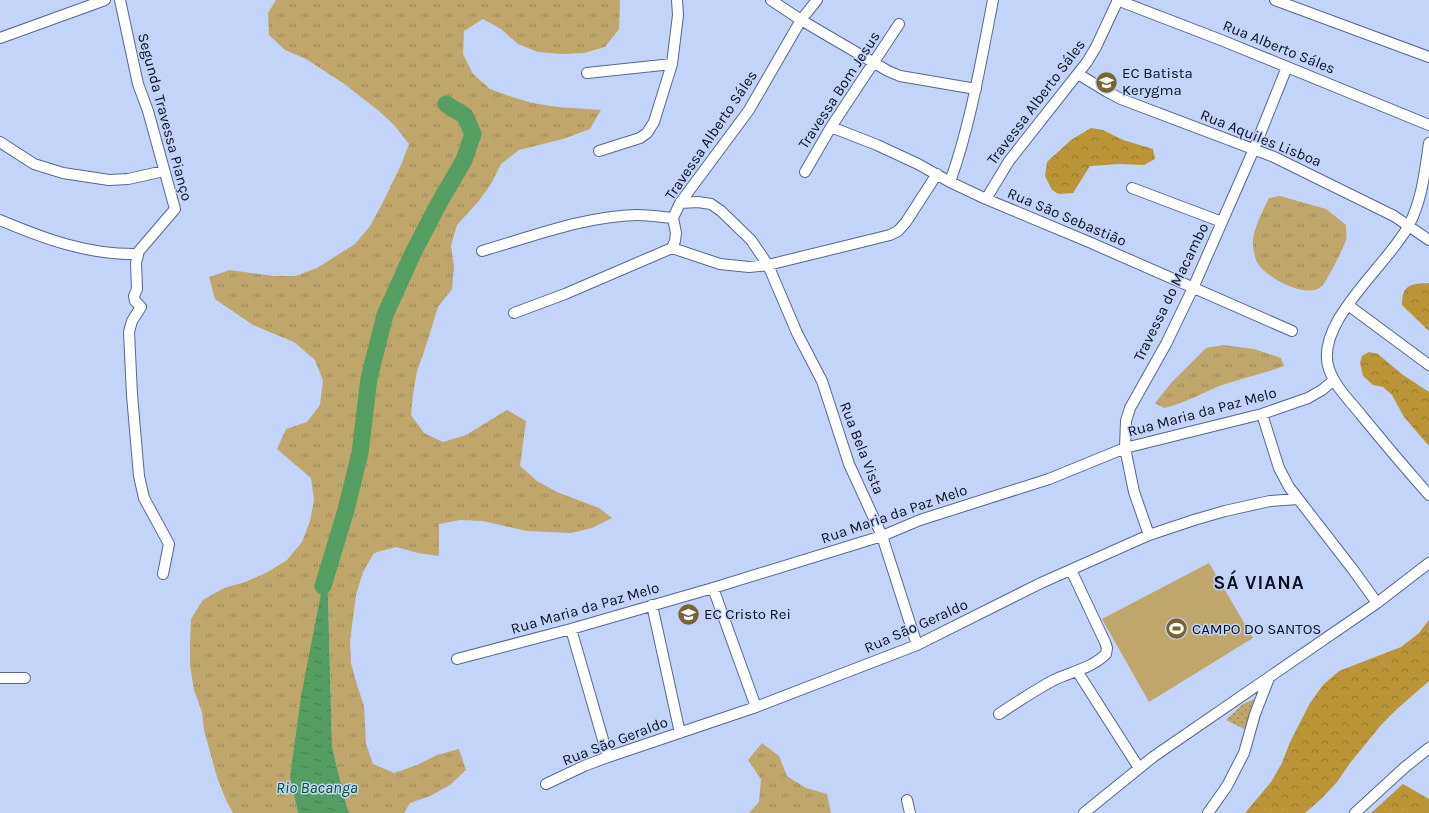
<svg xmlns="http://www.w3.org/2000/svg" width="1429" height="813" viewBox="0 0 1429 813" font-family="Karla,sans-serif">
<style>
.grass{fill:url(#grass-tufts)}
.forest{fill:url(#forest-crowns)}
.park{fill:url(#park-dots)}
.pitch{fill:#bfa76c}
.water{fill:url(#water-ripples)}
.lines{fill:none;stroke-linecap:round;stroke-linejoin:round}
.river{stroke:#559e61;stroke-width:17}
.minor-casing{stroke:#576791;stroke-width:12}
.minor{stroke:#fff;stroke-width:10}
.labels{text-anchor:middle;stroke-width:3;stroke-linejoin:round;paint-order:stroke}
.street-label{font-size:15px;fill:#0b1021;stroke:#c3d3f9}
.poi-label{font-size:15px;fill:#0b1021;stroke:#c3d3f9;text-anchor:start}
.water-label{font-size:16px;font-style:italic;fill:#025a1f;stroke:#c3d3f9}
.district-label{font-size:19px;font-weight:bold;letter-spacing:1px;fill:#0b1021;stroke:#c3d3f9}
</style>
<defs>
<pattern id="grass-tufts" width="24" height="20" patternUnits="userSpaceOnUse"><rect width="24" height="20" fill="#bfa76c"/><path d="M3 7l-1-3M5 7V3M7 7l1-3M15 17l-1-3M17 17v-4M19 17l1-3" fill="none" stroke="#998758"/></pattern>
<pattern id="forest-crowns" width="20" height="18" patternUnits="userSpaceOnUse"><rect width="20" height="18" fill="#ba9638"/><path d="M2 6a3 3 0 1 1 6 0M12 15a3 3 0 1 1 6 0" fill="none" stroke="#95792f"/></pattern>
<pattern id="park-dots" width="8" height="8" patternUnits="userSpaceOnUse"><rect width="8" height="8" fill="#bfa76c"/><path d="M2 2h.1M6 6h.1" fill="none" stroke="#998758" stroke-width="1.8" stroke-linecap="round"/></pattern>
<pattern id="water-ripples" width="26" height="14" patternUnits="userSpaceOnUse"><rect width="26" height="14" fill="#559e61"/><path d="M2 4q2-2 4 0t4 0M15 11q2-2 4 0t4 0" fill="none" stroke="#457f50"/></pattern>
</defs>
<rect width="100%" height="100%" fill="#c3d3f9"/>
<path class="grass" d="M276 0H620L619 29 605 47 584 53 562 54 538 52 518 44 501 29 483 19 464 31 463 54 473 74 490 89 512 97 533 103 557 107 601 110 590 129 563 139 519 150 501 164 491 184 478 202 457 225 451 246 454 267 452 289 438 307 425 349 417 371 413 394 411 415 424 433 443 442 466 435 507 410 526 421 520 466 537 481 557 492 599 508 612 518 592 528 571 533 527 531 483 521 460 520 439 524V556L418 553 396 547 374 553 363 572 356 595 350 641 351 663 357 685 364 706 366 744 373 764 394 773 417 765 437 755 459 749 466 770 450 785 430 796 410 803 404 813H349L346 804 332 747 327 566 290 777 298 813H233L226 800 217 777 204 730 202 712 194 690 190 666V642L191 619 203 600 224 588 245 582 266 573 287 560 302 542 310 521 314 500 311 478 277 449 286 429 307 422 320 405 323 381 315 360 294 342 253 325 215 299 209 277 230 270 273 276H296L317 268 355 244 370 226 381 206 401 165 409 144 395 126 379 111 343 83 306 59 285 50 269 35 268 13Z
M1280 196 1326 209 1346 225C1346 230 1347 235 1346 240 1345 245 1326 283 1322 286 1308 300 1267 278 1258 264 1255 259 1253 249 1253 243 1252 232 1264 208 1269 198Z
M1223 345 1254 349 1281 358 1284 366C1263 374 1242 378 1222 385 1202 393 1185 403 1164 408L1155 403 1171 383 1206 348Z
M762 743 779 756 787 776 806 788 827 794 831 813H749L759 802 761 779 748 760Z"/>
<path class="forest" d="M1091 128 1103 130 1123 140 1153 149 1155 159 1144 165 1119 164 1090 166 1073 193 1059 194 1052 190 1045 176 1047 162 1071 140Z
M1429 283V331L1402 305C1402 284 1411 284 1429 283Z
M1369 352 1378 354 1403 375 1429 392V446L1404 417 1392 395 1383 387 1373 385 1363 376 1360 363 1362 356Z
M1429 620V681L1397 709 1381 725 1350 763 1337 782 1321 799 1305 813H1245L1271 782 1282 763 1290 742 1310 703 1323 685 1339 671 1401 647 1419 633Z
M1403 784 1429 799V813H1371Z"/>
<path class="park" d="M1267 694 1250 732 1226 720 1243 704Z"/>
<path class="pitch" d="M1209 563 1253 638 1149 702 1102 619Z"/>
<path class="water" d="M327 563 332 747 346 804 349 813H298L290 777 301 696Z"/>
<g class="lines">
<path class="river" d="M323 586 346 510 360 453 369 378 385 315 413 253 439 203 464 160 473 134 465 116 446 104"/>
<defs>
<path id="minor" d="M120 0 138 84 148 111 175 209 139 251 136 263 137 289 134 296 135 301 141 307 132 321 129 332 132 395 139 476 144 498 169 544 163 574
M771 0 801 20 888 71 900 76 976 89
M1117 0 1221 40 1429 125
M1275 0 1429 57
M0 38 105 0
M587 73 672 64
M1078 74 1106 91 1121 99 1274 157 1394 216 1429 240
M831 127 877 145 918 164 950 182 986 199 1089 242 1292 331
M0 142 34 164 63 173 109 180 128 179 164 171
M1429 143C1425 171 1422 200 1409 225 1389 264 1313 323 1329 369 1335 387 1351 402 1362 416 1384 443 1406 469 1429 495
M599 151 640 138 647 133 654 122 672 64 678 15 677 0
M805 172 831 127 899 24
M950 182C971 123 981 61 993 0
M1132 188 1222 222
M986 199 1009 161 1087 62 1096 47 1118 0
M680 203 698 202 711 204 721 211 751 240 768 265 797 333 822 381 849 464 882 536 917 645
M0 220C45 239 88 255 138 254
M672 248 720 264 749 267 768 265 890 235 898 231 906 222 937 174
M482 251C531 237 585 216 637 215 649 215 661 217 673 218
M1348 305 1429 365
M514 313 565 294 672 248 675 241 676 233 673 218 680 203 749 110 801 20 817 0
M1262 414 1279 468 1289 487 1354 571 1377 603
M1149 535 1134 492 1125 448 1126 421 1130 408 1166 344 1193 288 1254 149 1287 67
M713 588 756 707
M652 605 680 733
M571 629 608 757
M457 659 571 629 713 588 882 536 920 520 1049 479 1125 448 1262 414 1308 398 1322 390 1334 380
M1077 671 1139 768
M0 678H25
M999 714C1017 702 1035 690 1054 680 1071 672 1092 668 1106 654L1107 648 1105 642 1071 570
M546 784 584 766 608 757 756 707 917 645 1041 583 1149 535 1194 520 1225 511 1270 501 1298 499
M907 800 910 813
M1084 813 1153 757 1377 603 1429 563
M1208 813 1227 786 1244 753 1255 714 1269 678
M1355 813 1404 768 1429 748"/>
</defs>
<use href="#minor" class="minor-casing"/>
<use href="#minor" class="minor"/>
</g>
<defs>
<symbol id="school-disc" viewBox="-11 -11 22 22"><circle r="9.5" fill="#796534" stroke="#c3d3f9"/><path d="M0-5L7-2L0 1L-7-2ZM-4 1L0 2.5L4 1V4Q0 6-4 4Z" fill="#fff"/></symbol>
<symbol id="stadium-disc" viewBox="-11 -11 22 22"><circle r="9.5" fill="#796534" stroke="#c3d3f9"/><path d="M0-5a6.5 5 0 1 0 0 10a6.5 5 0 1 0 0-10ZM-3.5-1.8h7v3.6h-7Z" fill="#fff"/></symbol>
</defs>
<g fill-rule="evenodd">
<use href="#school-disc" x="1094" y="70" width="25" height="25"/>
<use href="#school-disc" x="676" y="602" width="25" height="25"/>
<use href="#stadium-disc" x="1164" y="616" width="25" height="25"/>
</g>
<g class="labels">
<g class="street-label">
<text transform="translate(1279 47) rotate(22)" y="5">Rua Alberto Sáles</text>
<text transform="translate(839 90) rotate(-57)" y="5">Travessa Bom Jesus</text>
<text transform="translate(1036 102) rotate(-53)" y="5">Travessa Alberto Sáles</text>
<text transform="translate(165 117) rotate(75)" y="5">Segunda Travessa Pianço</text>
<text transform="translate(711 135) rotate(-56)" y="5">Travessa Alberto Sáles</text>
<text transform="translate(1261 138) rotate(22)" y="5">Rua Aquiles Lisboa</text>
<text transform="translate(1067 217) rotate(23)" y="5">Rua São Sebastião</text>
<text transform="translate(1171 292) rotate(-64)" y="5">Travessa do Macambo</text>
<text transform="translate(1202 412) rotate(-15)" y="5">Rua Maria da Paz Melo</text>
<text transform="translate(862 448) rotate(69)" y="5">Rua Bela Vista</text>
<text transform="translate(894 514) rotate(-19)" y="5">Rua Maria da Paz Melo</text>
<text transform="translate(585 608) rotate(-16)" y="5">Rua Maria da Paz Melo</text>
<text transform="translate(916 626) rotate(-24)" y="5">Rua São Geraldo</text>
<text transform="translate(615 741) rotate(-21)" y="5">Rua São Geraldo</text>
</g>
<g class="poi-label">
<text x="1122" y="78">EC Batista<tspan x="1122" dy="17">Kerygma</tspan></text>
<text x="704" y="619">EC Cristo Rei</text>
<text x="1192" y="634">CAMPO DO SANTOS</text>
</g>
<g class="water-label">
<text x="317" y="793">Rio Bacanga</text>
</g>
<g class="district-label">
<text x="1259" y="589">SÁ VIANA</text>
</g>
</g>
</svg>
